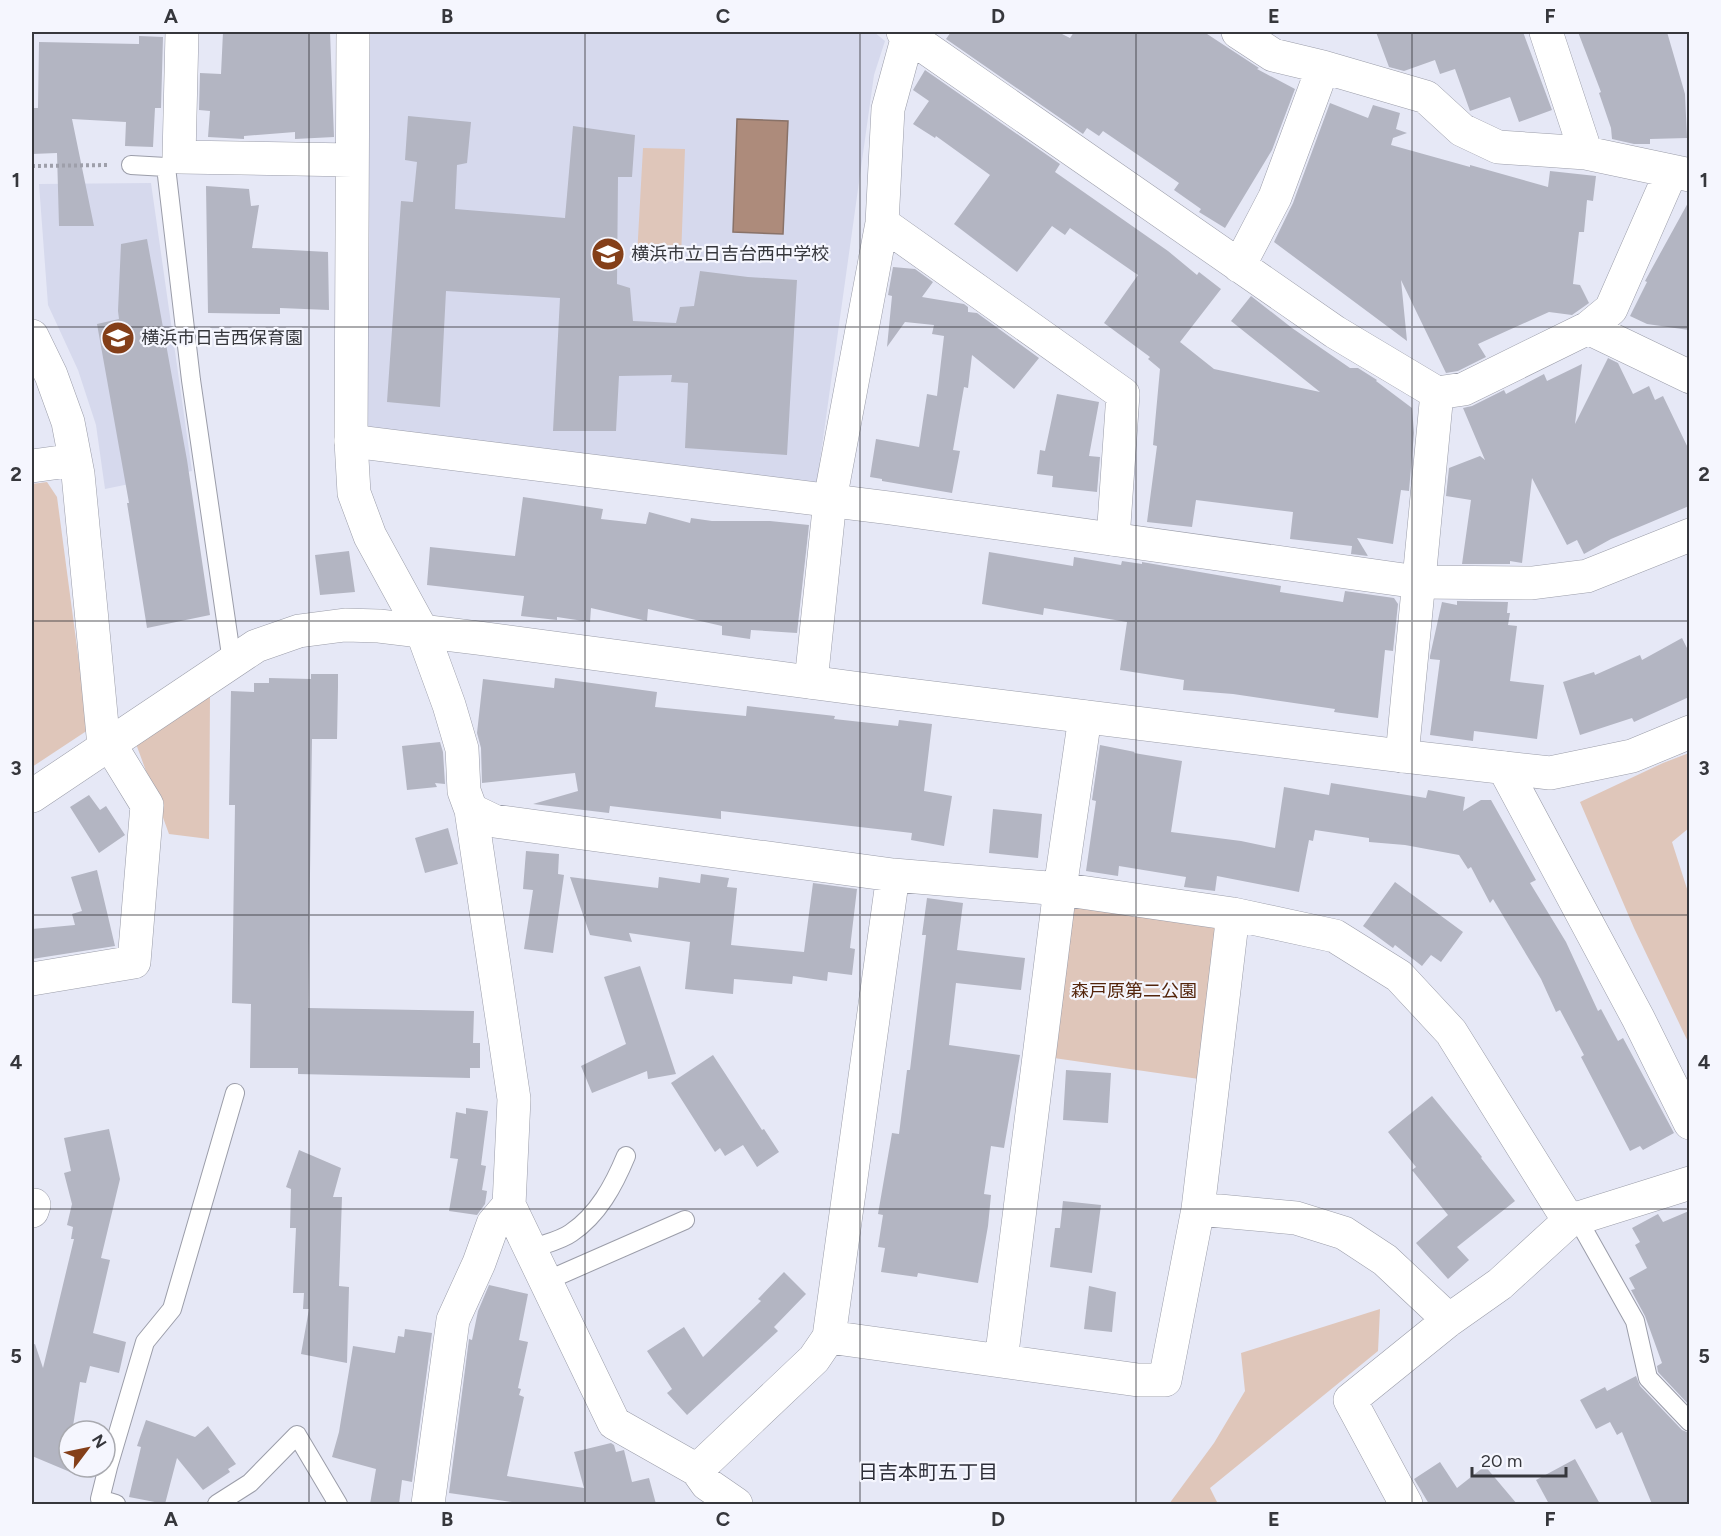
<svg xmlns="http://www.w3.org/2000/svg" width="1721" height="1536" viewBox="0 0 1721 1536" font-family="Figtree,'Noto Sans JP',sans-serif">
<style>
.built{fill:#d6d9ed}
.green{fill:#dfc6ba}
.water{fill:#ad8b7b;stroke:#897268;stroke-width:1.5}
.building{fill:#b3b5c2}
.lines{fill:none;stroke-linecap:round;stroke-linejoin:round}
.service-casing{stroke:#9b9da9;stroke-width:20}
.minor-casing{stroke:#9b9da9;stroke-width:34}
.tertiary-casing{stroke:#9b9da9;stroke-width:34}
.path{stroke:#9e9faa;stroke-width:4;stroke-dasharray:3 3;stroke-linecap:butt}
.service{stroke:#fff;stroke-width:18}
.minor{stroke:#fff;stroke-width:33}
.tertiary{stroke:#fff;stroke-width:33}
.grid{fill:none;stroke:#36373c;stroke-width:1.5;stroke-opacity:0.55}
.labels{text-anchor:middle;stroke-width:4.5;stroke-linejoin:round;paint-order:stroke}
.poi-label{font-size:18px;fill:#36373c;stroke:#f5f6fe;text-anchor:start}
.park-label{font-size:18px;fill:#53240b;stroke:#f5f6fe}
.neighbourhood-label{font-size:20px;fill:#2c2d37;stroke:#f5f6fe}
.neatline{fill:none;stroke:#36373c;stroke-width:2}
.grid-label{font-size:20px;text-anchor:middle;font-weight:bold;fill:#36373c}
</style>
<rect width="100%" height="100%" fill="#e6e8f6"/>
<path class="built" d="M368 32H874L885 41 874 75 816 489 365 433Z
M151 183 192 471 105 489 96 425 78 370 48 305 39 184Z"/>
<path class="green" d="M643 148 685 149 681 258 637 256Z
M47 482 57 497 88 730 32 767V484Z
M210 696 209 839 169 834 135 741Z
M1689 753V828L1672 842 1689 895V1044L1634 928 1580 802 1663 763Z
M1071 904 1221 926 1199 1079 1047 1057Z
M1380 1309 1378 1351 1210 1488 1218 1504H1169L1214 1443 1245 1391 1241 1353Z"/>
<path class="water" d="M737 119 788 121 783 234 733 232Z"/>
<path class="building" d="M223 32H330L334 137 295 139V132L244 136V139L208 137 210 111 199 110 200 73 221 74Z
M951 32H1058L1070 38 1074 32H1204L1259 68 1257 69 1295 89 1272 150 1225 228 1199 212 1201 209 1174 190 1179 183 1103 131 1099 136 1087 128 1083 134 946 39Z
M1376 32H1523L1552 110 1519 122 1510 97 1470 111 1455 69 1440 74 1435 60 1404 71 1389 67Z
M1578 32H1667L1685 94 1687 138 1650 139V144H1634L1612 139 1611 128 1599 93 1601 92Z
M139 36 163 37 161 108H155L153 147 125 146 126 122 72 119 94 226H59L57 153 32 154V108H38L39 42 139 44Z
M925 70 1060 164 1055 172 1168 251 1197 275 1199 272 1221 289 1180 342 1214 369 1320 392 1231 321 1251 296 1292 328 1350 368H1358L1377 380 1376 381 1412 408 1414 433 1409 491 1401 490 1393 544 1357 538 1368 556 1351 554 1352 546 1290 539 1293 512 1196 500 1192 527 1147 522 1157 446 1153 445 1160 369 1148 359 1150 357 1104 323 1138 275 1070 228 1065 235 1052 226 1017 272 954 224 990 175 936 136 935 138 913 124 929 101 913 90Z
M1330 103 1368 118 1373 105 1400 113 1396 129 1407 133 1393 138 1391 145 1470 167V165L1548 187 1550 171 1596 176 1593 201 1587 200 1584 232H1579L1573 284 1580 285 1589 303 1572 315 1549 312 1478 344 1486 357 1458 371 1446 373 1401 280 1407 341 1274 242 1293 203Z
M408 116 471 122 467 163 457 165 455 209 565 218 573 126 635 135 632 177H618L617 284 630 288 633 321 676 323 680 307 694 306 700 271 748 277 797 280 787 455 685 448 688 383 671 382 672 375 619 376 616 431H553L560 298 446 291 440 407 387 402 401 201 413 202 417 162 405 160Z
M206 186 249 189 251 206 259 205 252 248 328 252 329 310 280 308V314L208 313Z
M1689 201V330L1647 324 1630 316 1647 282 1645 281Z
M147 239 187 460 210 615 147 628 127 503H129L97 324 119 319 118 311 121 244Z
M893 267 915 269 933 282 922 297 964 304 968 307V312L977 313 1039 358 1014 389 972 355 968 388 964 387 953 450 960 451 952 493 882 481V479L870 477 876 439 919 447 927 394 937 396 944 336 932 334 934 325 905 322 887 347 892 296 888 295Z
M1608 358 1618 363 1633 394 1649 386 1655 400 1663 396 1689 450V506L1611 539 1584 554 1577 540 1567 545 1532 478 1522 563 1510 561V564H1462L1471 500 1446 496 1449 468 1480 456 1485 460 1463 408 1472 406 1504 390 1506 394 1544 374 1547 381 1582 364 1575 424Z
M1057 394 1099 402 1089 456 1100 457 1097 492 1052 487 1053 476 1037 474 1040 450 1045 451Z
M523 497 603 509 601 519 646 524 649 512 690 523 691 518 712 521H770L809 525 797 633 751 630 750 639 722 635V626L648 609 647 621 591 608 590 622 557 617V620L521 616 524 596 427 585 430 547 515 556Z
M349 551 355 592 320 595 315 555Z
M989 552 1073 566 1074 557 1121 565 1122 561 1142 564V562L1281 586 1280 592 1343 602 1345 591 1394 598 1398 604 1393 651 1385 650 1378 718 1334 712 1335 709 1233 694 1183 690 1184 680 1120 670 1127 622 1044 608 1043 615 982 604Z
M1457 601 1508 602 1507 613H1510L1508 625 1517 626 1510 681 1544 685 1537 739 1474 731 1473 741 1430 735 1440 660 1430 659V656L1442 602 1457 605Z
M1682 638 1689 652V697L1634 722 1632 718 1580 735 1563 682 1594 672 1595 675 1640 655 1642 660Z
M311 674H338V687L337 739H312L308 1008 474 1011 473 1043H480V1068H470V1078L298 1074V1068H250L251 1004 232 1003 235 805H229L231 691 254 692V683H269V678L311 679Z
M555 678 657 692 655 707 746 716 747 706 835 716 834 719 898 726 899 720 932 724 924 791 952 796 944 846 911 840 912 833 721 811V819L610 806 609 813 533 804 578 791 575 773 482 783 481 748 477 733 483 679 554 688Z
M440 742 443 752 445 784 435 783 437 787 407 790 402 746Z
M1100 745 1135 752 1134 753 1182 761 1171 832 1241 841 1275 848 1284 787 1329 795 1331 783 1426 798 1428 790 1465 797 1463 811 1481 800H1491L1536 880 1530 883 1566 942 1598 1011 1601 1009 1618 1041 1623 1038 1674 1133 1643 1150 1640 1146 1630 1151 1581 1057 1584 1055 1560 1010 1556 1012 1541 979 1493 899 1490 903 1471 867 1468 869 1459 855 1405 845 1369 842V838L1315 830 1313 841 1309 840 1299 892 1217 876 1215 891 1184 887 1186 877 1119 866 1118 876 1086 871 1096 801 1092 800Z
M89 795 100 810 106 806 125 835 99 853 70 807Z
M993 809 1042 814 1038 858 989 853Z
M448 828 458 864 425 873 415 838Z
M526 851 559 854 558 874 564 875 553 953 524 949 533 890 523 889Z
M97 870 115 946 32 959V929L75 925 72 914 82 911 71 877Z
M701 874 729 878 727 887 737 888 731 945 804 952 813 883 857 889 850 948 855 949 852 975 828 972 827 981 793 976 792 984 734 979 733 994 685 989 690 942 629 933 632 942 590 935 570 877 658 888 659 877 700 883Z
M1395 882 1463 932 1441 962 1431 955 1422 966 1395 945 1393 948 1363 926Z
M927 898 963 903 957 950 1025 958 1021 990 956 983 949 1045 1020 1055 1004 1148 991 1146 984 1194 991 1195 988 1226 978 1283 918 1273 917 1277 881 1272 885 1248 878 1247 883 1215 878 1214 892 1133 899 1134 907 1070H910L926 935H922Z
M640 966 676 1074 648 1079 647 1071 592 1093 581 1066 626 1044 604 977Z
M713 1055 762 1130 764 1129 779 1152 757 1167 743 1145 725 1156 720 1148 715 1152 671 1083Z
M1066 1070 1111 1073 1108 1123 1063 1120Z
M1432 1096 1482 1157 1481 1158 1515 1201 1457 1247 1469 1260 1448 1279 1416 1243 1448 1215 1412 1170 1416 1167 1388 1132Z
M466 1108 488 1111 481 1165 486 1166 482 1190 487 1191 485 1204 477 1215 449 1211 458 1159 450 1158 456 1112 466 1114Z
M109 1129 120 1179 101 1258 110 1260 93 1333 126 1342 119 1373 90 1366 86 1383 80 1382 73 1426 85 1431H69V1467H86L82 1477 32 1456V1345L35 1344 43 1368 74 1239H71L73 1227 67 1225 72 1204 64 1173 71 1171 64 1138Z
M299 1150 341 1168 333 1197H342L339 1286 349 1287 347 1363 301 1354 309 1309H303L304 1293H293L296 1228H290L291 1189 286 1187Z
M1063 1201 1101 1205 1092 1273 1050 1267 1055 1228H1060Z
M1689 1211V1405L1658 1372 1657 1366 1662 1363 1645 1316 1631 1290 1635 1289 1629 1278 1647 1268 1635 1245 1640 1242 1632 1228 1658 1214 1663 1222Z
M784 1272 806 1294 774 1327 778 1331 687 1415 667 1393 672 1389 647 1351 684 1327 703 1357 761 1301 758 1299Z
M489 1285 528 1294 519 1340 528 1342 518 1388 521 1389 519 1395 524 1397 507 1476 584 1488 574 1452 611 1443 614 1445 616 1452 624 1450 632 1482 649 1478 656 1504H512V1502L449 1493 469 1339 472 1340 478 1311Z
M1089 1286 1116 1292 1112 1332 1084 1329Z
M405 1329 432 1333 412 1482 402 1480 399 1504H370L376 1469 332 1457 339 1432 353 1346 395 1353 398 1336 404 1337Z
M1636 1376 1640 1386 1682 1430 1689 1433V1504H1652L1622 1432 1617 1435 1610 1422 1596 1429 1580 1400 1605 1387 1607 1391Z
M146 1420 195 1437 208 1426 236 1464 228 1469 230 1472 203 1490 177 1458 165 1504 129 1497 141 1447 137 1446Z
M1575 1459 1600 1504H1549L1536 1480Z
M1440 1462 1457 1488 1485 1466 1517 1504H1429L1414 1479Z"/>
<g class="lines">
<defs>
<path id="service" d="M131 165 166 167 175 160
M166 167 191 380 232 662
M1577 1218 1635 1321 1648 1378 1690 1422
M531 1249C543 1244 560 1241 571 1233 598 1215 614 1185 626 1156
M546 1281 685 1220
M116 1504 100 1499 108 1467 145 1342 172 1309 235 1093
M217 1504 250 1483 297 1435 338 1504"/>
<path id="minor" d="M182 32 179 157 352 160
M353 32 351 441 354 493 370 536 422 631 449 705 462 749 464 791 471 810 494 821 893 875 1060 889 1233 914 1335 936 1399 976 1451 1032 1569 1221
M903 32 1335 332 1437 393 1464 389 1588 328 1611 309 1671 172
M1238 32 1273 55 1323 67 1426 97 1462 130 1498 147 1586 153 1690 175
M1546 32 1586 153
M882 223 1123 394 1113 539
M1239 266 1275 197 1323 67
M1588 328 1690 377
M32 336 51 375 68 422 78 474 104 746
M32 466 75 460
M811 682 830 500 882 223 888 109 909 32
M1402 756 1437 393
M1504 768 1638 1018 1690 1123
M471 810 514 1099 509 1205 614 1423 697 1470 814 1359 829 1337 893 875
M32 979 134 962 147 805 109 743
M1198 1209 1296 1218 1344 1233 1385 1260 1449 1320
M32 1211 34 1205
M829 1337 1138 1380H1165L1198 1209 1233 914
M1001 1361 1060 889 1085 717
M697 1470 707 1484 736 1504
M428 1504 453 1320 479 1263 493 1224 509 1205
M1406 1504 1350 1400 1449 1320 1500 1284 1569 1221 1690 1183"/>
<path id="tertiary" d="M351 441 890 508 1418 582 1532 583 1587 576 1690 535
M32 796 256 646 299 631 345 625 379 626 478 638 869 690 1402 756 1550 773 1632 756 1690 732"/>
</defs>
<use href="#service" class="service-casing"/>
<use href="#minor" class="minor-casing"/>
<use href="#tertiary" class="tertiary-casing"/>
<path class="path" d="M32 166 109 165"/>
<use href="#service" class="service"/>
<use href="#minor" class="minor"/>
<use href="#tertiary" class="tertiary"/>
</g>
<path class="grid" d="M309 32V1504M585 32V1504M860 32V1504M1136 32V1504M1412 32V1504M32 327H1690M32 621H1690M32 915H1690M32 1209H1690"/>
<defs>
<symbol id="school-disc" viewBox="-11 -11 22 22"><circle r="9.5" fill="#843f19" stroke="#f5f6fe"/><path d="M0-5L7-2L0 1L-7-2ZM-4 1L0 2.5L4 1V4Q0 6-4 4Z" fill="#fff"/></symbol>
</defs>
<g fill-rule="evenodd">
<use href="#school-disc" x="589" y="235" width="38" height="38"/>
<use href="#school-disc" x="99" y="319" width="38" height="38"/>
</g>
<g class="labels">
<g class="poi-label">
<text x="631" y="260">横浜市立日吉台西中学校</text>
<text x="141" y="344">横浜市日吉西保育園</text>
</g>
<g class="park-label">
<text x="1134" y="997">森戸原第二公園</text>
</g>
<g class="neighbourhood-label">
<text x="928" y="1479">日吉本町五丁目</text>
</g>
</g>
<rect width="1721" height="1536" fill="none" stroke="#f5f6fe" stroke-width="66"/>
<g transform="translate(87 1449) rotate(58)"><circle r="28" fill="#f5f6fe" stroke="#a9aab0" stroke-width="1.5"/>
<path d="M0-4.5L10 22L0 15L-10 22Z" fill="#843f19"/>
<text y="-9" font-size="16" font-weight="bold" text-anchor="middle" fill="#36373c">N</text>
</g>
<path d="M1472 1467v9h94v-9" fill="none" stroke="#36373c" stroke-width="3"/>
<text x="1481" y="1467" font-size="18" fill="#36373c" stroke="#f5f6fe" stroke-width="4.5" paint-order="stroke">20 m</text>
<rect x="33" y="33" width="1655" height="1470" class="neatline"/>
<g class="grid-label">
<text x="171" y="23">A</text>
<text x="447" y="23">B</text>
<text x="723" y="23">C</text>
<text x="998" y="23">D</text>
<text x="1274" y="23">E</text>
<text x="1550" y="23">F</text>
<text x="16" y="187">1</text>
<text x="1704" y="187">1</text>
<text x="16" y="481">2</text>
<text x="1704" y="481">2</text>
<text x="16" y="775">3</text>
<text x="1704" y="775">3</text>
<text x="16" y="1069">4</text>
<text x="1704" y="1069">4</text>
<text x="16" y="1363">5</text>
<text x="1704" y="1363">5</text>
<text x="171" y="1526">A</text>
<text x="447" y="1526">B</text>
<text x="723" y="1526">C</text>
<text x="998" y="1526">D</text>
<text x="1274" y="1526">E</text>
<text x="1550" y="1526">F</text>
</g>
</svg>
